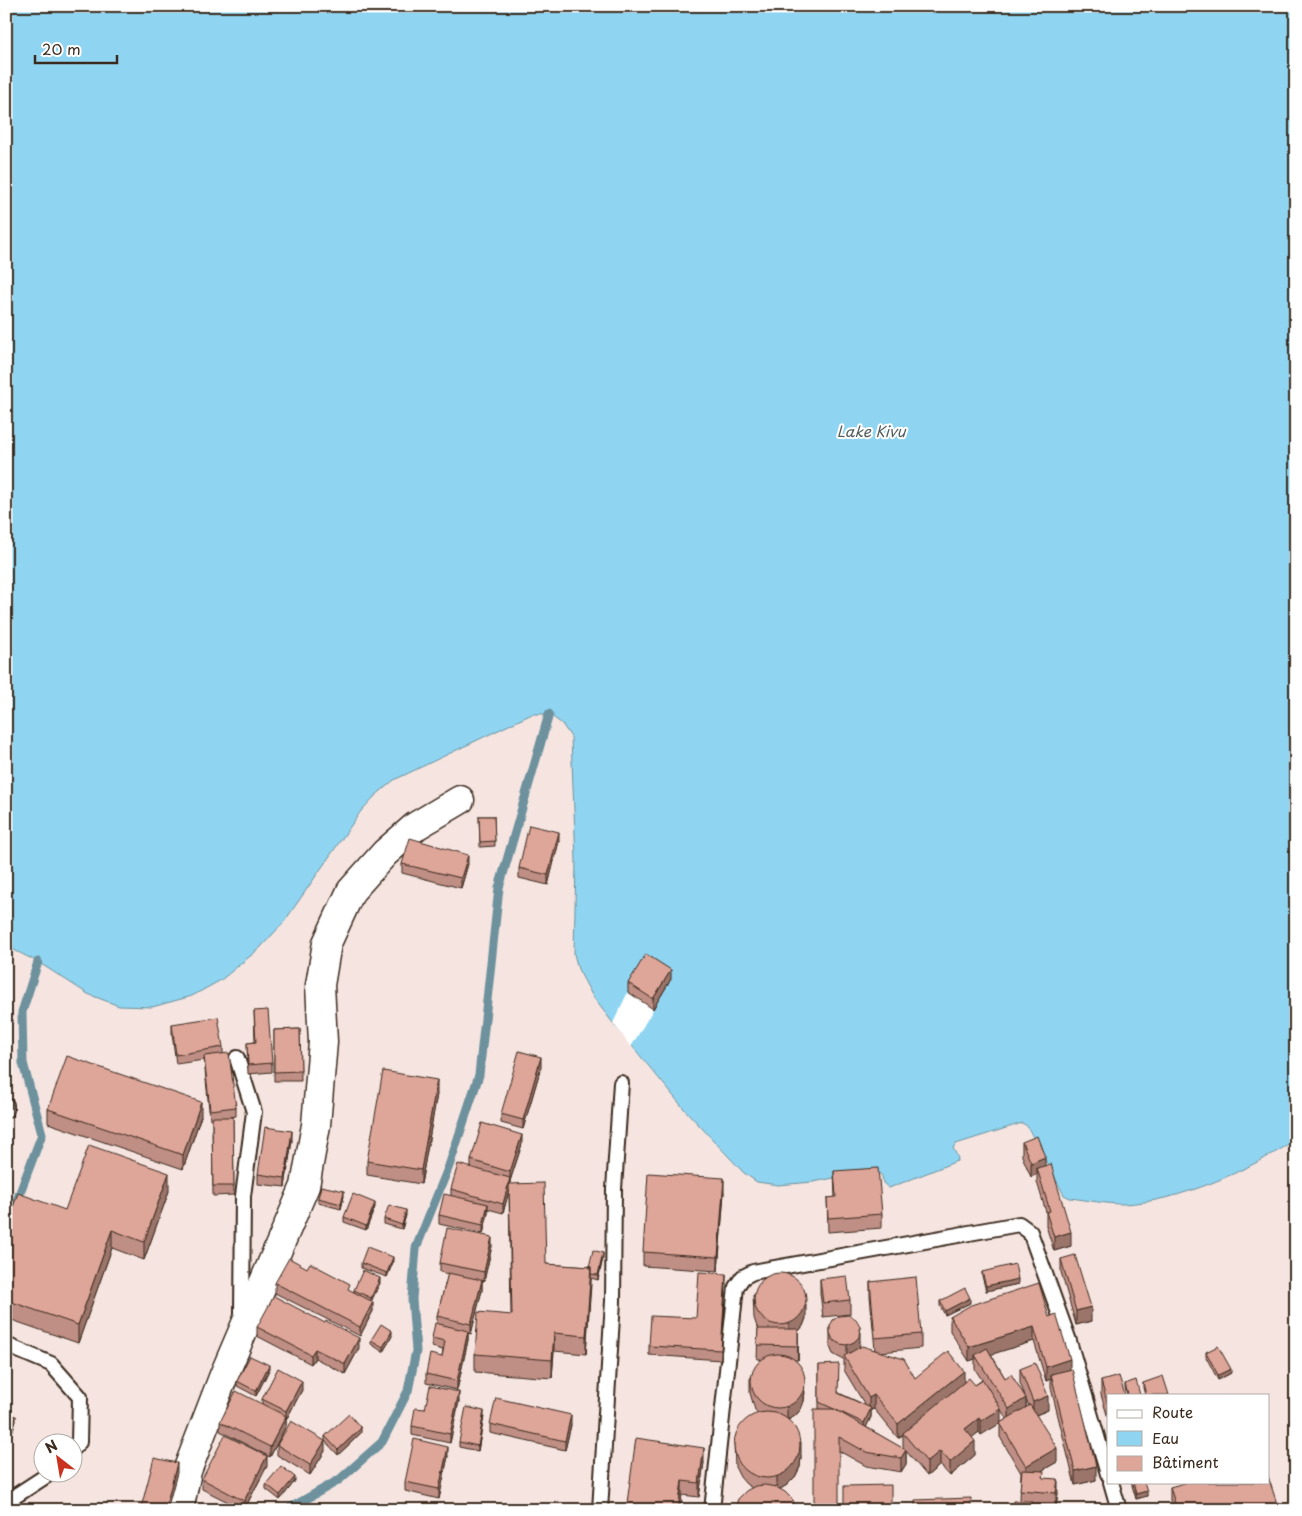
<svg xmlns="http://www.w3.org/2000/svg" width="1302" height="1516" viewBox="0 0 1302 1516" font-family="'Playpen Sans',sans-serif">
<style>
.built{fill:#f5e4e0;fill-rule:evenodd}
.water{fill:#8fd5f1;stroke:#6d919d}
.pier{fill:#fff}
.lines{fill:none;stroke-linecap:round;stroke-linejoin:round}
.stream{stroke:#6d919d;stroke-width:9}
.service-casing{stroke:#3b2a1e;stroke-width:18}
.minor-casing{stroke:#3b2a1e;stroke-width:31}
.service{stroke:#fff;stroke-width:14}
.minor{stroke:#fff;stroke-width:28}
.wall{fill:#bf8e84;stroke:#3b2a1e;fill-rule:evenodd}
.shaded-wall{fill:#9b746b;stroke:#3b2a1e}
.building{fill:#dea599;stroke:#3b2a1e}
.labels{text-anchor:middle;stroke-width:4;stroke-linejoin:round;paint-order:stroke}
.water-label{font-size:15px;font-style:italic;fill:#545d5d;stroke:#fff}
</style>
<rect width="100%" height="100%" fill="#fff"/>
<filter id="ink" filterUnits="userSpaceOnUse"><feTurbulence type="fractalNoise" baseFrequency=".02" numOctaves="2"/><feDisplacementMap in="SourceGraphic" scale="10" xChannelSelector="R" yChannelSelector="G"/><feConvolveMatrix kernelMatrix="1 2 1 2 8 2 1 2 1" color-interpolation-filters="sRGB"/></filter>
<g filter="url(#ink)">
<path class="built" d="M532 714H549L562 724 571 737 576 860 574 954 578 969 593 997 632 1047 685 1110 744 1173 778 1185 813 1182 876 1170 882 1176 883 1184 889 1187 957 1161 958 1157 953 1148 956 1144 1022 1123 1026 1126 1064 1195 1070 1198 1121 1204 1139 1203 1189 1191 1245 1169 1296 1140V1510H6V946L38 962 221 980 260 948 284 922 361 811 375 796 394 780ZM1108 1395H1268V1482H1108ZM42 1444H72V1474H42Z"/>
<path class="water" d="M6 6H1296V1140C1248 1170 1180 1202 1123 1204 1106 1204 1087 1200 1070 1198L1064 1195 1027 1126 1022 1123 956 1144 953 1148 958 1158 957 1161 889 1188 883 1183 882 1176 876 1170 813 1182 778 1185 757 1182 744 1173 685 1110 613 1023 593 997 585 982 578 969 574 954 576 860 571 737 562 724 549 714H532L394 780 375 796 361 811 284 922 260 948 221 980 192 996 152 1007 119 1006 88 994 38 962 6 946Z"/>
<path class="pier" d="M646 964 671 979 631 1047 613 1023 628 992Z"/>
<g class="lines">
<path class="stream" d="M16 1203 42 1134 23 1063 22 1012 38 962
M287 1510 339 1480 382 1442 408 1391 416 1351 412 1299 416 1248 449 1166 479 1075 499 888 549 714"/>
<defs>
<path id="service" d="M237 1058 254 1112 243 1196 242 1315
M6 1105V1110
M6 1345 51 1364 80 1397 79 1442 72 1449
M1111 1482 1119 1510
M6 1502 49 1474
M600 1510 613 1301 614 1189 621 1083
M712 1510 736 1287 743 1277 753 1272 1019 1224 1030 1232 1068 1338 1108 1474"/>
<path id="minor" d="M179 1510 187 1471 224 1375 305 1186 316 1125 323 1042 320 985 327 943 351 891 385 853 416 826 460 800"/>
</defs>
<use href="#service" class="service-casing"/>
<use href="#minor" class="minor-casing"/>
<use href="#service" class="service"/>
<use href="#minor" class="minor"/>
</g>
<path class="wall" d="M479 816H494L495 846 480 847Z
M559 841 548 885 519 878V868Z
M402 864H468L461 888 402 873Z
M671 979 653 1009 628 992V983Z
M254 1011 272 1063V1072L248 1074 247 1043 255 1042Z
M172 1024 223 1047V1053L236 1107V1116L231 1117H233L234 1195 213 1196 212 1119H210L204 1060 176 1064 172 1034Z
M300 1029 301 1081H274V1030Z
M541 1067 523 1129 501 1123V1114Z
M437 1094 421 1184 367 1175V1161Z
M48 1109 201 1116 183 1169 48 1123Z
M292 1140 285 1187 258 1184V1174Z
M1022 1142 1045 1166 1071 1246 1054 1251 1046 1226V1212L1037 1182V1174L1031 1177 1022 1156Z
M522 1144 510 1181V1184L546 1264 589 1267 603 1258 598 1280 591 1278 586 1354 554 1351 552 1378 475 1372V1354L511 1315 509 1191 503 1213 488 1209V1213L483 1234 439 1224V1215L451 1195V1189L471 1167V1160Z
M834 1171 882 1214V1228L828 1232 827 1198H835Z
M169 1191 144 1260 112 1248 78 1343 6 1318V1227L65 1210Z
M724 1192 718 1271 643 1266V1252Z
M344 1196 341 1209 318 1203V1198Z
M375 1207 366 1230 344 1222V1217Z
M406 1215 402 1229 384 1224V1219Z
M492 1246 484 1281H482V1290L471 1334 468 1333V1340L457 1390 426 1383V1374L442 1357 443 1350 432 1347V1338L437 1324V1316L448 1274 440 1272V1263Z
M1061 1259 1091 1321 1076 1325 1061 1272Z
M393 1262 387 1277 361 1268V1263Z
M982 1272 1018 1284 986 1291 982 1276Z
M820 1279 850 1300V1314L823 1317 820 1293Z
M870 1282 921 1334V1348L881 1352 915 1378 964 1383 975 1385 982 1380 975 1369V1359L969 1361 950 1331V1317H1049L1070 1370 1096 1480 1075 1485 1051 1388V1379L1046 1381 1034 1341 991 1354 1005 1378 1025 1396 1020 1383V1369L1048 1410 1036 1415 1057 1462 1041 1471 1044 1478 1058 1493 1056 1507 1031 1505 1020 1501 1021 1473 1000 1437V1423L1007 1419 1001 1410 981 1435 979 1432 972 1437 975 1455 950 1476 940 1465 927 1476 906 1451V1464L901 1472 866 1466 839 1451 819 1409V1365L839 1393 865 1405 844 1370V1359L840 1358 833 1354 830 1347V1326L860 1341 859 1347 875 1350 870 1296ZM1026 1400 1029 1406 1026 1407ZM874 1409 898 1438 903 1435V1447L905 1450 866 1427 871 1417V1410Z
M275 1283 354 1292V1290L380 1283 371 1301 373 1311 360 1336 275 1293Z
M726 1283 721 1360 649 1355V1346L696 1318Z
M753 1295 806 1318 803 1326 798 1332V1360H794L805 1392 804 1401 801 1409 795 1416 788 1420 801 1456 800 1467 795 1477 787 1485 780 1489 752 1488 746 1484 740 1477 735 1467 734 1443 758 1414 755 1410 750 1393V1379L761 1359H757L758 1329H759L757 1327 754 1318Z
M940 1301 970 1303 945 1315 940 1306Z
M257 1327 359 1348 345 1374 315 1358 311 1364 257 1336Z
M392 1336 383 1352 371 1344V1340Z
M1206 1352 1231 1373 1218 1380 1206 1357Z
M269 1370 256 1396 237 1386V1381Z
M1101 1381 1108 1395V1418L1101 1395Z
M1143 1383 1169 1395H1145L1143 1388Z
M1125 1384 1140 1395H1127L1125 1388Z
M302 1390 286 1420V1426L270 1457 220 1431V1422L262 1404V1399Z
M459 1401 450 1443 412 1435V1426Z
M6 1413 16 1421 9 1441 6 1440Z
M484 1416 478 1451 459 1447V1442Z
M490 1424 571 1425 565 1450 490 1433Z
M361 1433 338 1455 325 1441V1436Z
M277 1445 325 1451 310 1475 277 1455Z
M448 1456 439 1499 405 1491V1482Z
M704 1462 699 1497 682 1495 626 1510Z
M267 1466 244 1510 202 1489V1479Z
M295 1481 280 1500 266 1489V1484Z
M1131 1482H1144L1147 1496 1136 1499Z
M1170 1487 1279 1510H1173L1170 1501Z"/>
<path class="shaded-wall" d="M559 832V841L548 885V875Z
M468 855V864L461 888V878Z
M671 970V979L653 1009V999Z
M541 1057V1067L523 1129V1120Z
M437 1080V1094L421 1184V1170Z
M201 1102V1116L183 1169V1155Z
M292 1131V1140L285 1187V1178Z
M522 1135V1144L510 1181V1187L503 1213V1204L510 1179V1172Z
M1045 1157V1171L1037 1168V1174L1031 1177V1163Z
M169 1173V1191L144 1260V1242Z
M724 1178V1192L718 1271V1257Z
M344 1191V1196L341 1209V1204Z
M375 1203V1207L366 1230V1226Z
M488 1204V1213L483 1234V1225Z
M406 1210V1215L402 1229V1225Z
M112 1230V1248L78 1343V1325Z
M1071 1232V1246L1054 1251V1237Z
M492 1237V1246L484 1281V1272Z
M603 1253V1258L598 1280V1275Z
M393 1257V1262L387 1277V1273Z
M591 1267V1285L586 1354V1336Z
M726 1274V1283L721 1360V1350Z
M380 1278V1283L371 1302V1298Z
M1018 1279V1284L986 1291V1286Z
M482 1280V1290L471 1334V1324Z
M970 1298V1303L945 1315V1311Z
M373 1302V1311L360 1336V1327Z
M806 1304V1318L803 1326 798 1332V1360V1332L789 1337V1323Z
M1091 1307V1321L1076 1325V1311Z
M860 1327V1341L859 1351 847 1359V1345Z
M1034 1327V1341L977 1359 975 1355V1359L969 1361V1347Z
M392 1331V1336L383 1352V1347Z
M468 1331V1340L457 1390V1381Z
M554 1333V1351L552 1378V1360Z
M359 1338V1348L345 1374V1364Z
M315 1349V1358L311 1364V1355Z
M1070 1359V1373L1051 1374V1379L1046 1381V1367Z
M269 1365V1370L256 1396V1391Z
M1231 1369V1373L1218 1380V1375Z
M964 1371V1385L898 1438V1424Z
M805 1378 804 1401 801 1409 795 1416 787 1420V1407Z
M302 1381V1390L286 1420V1411Z
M459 1392V1401L450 1443V1434Z
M874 1395V1409L871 1410V1417L864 1432V1423L869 1411V1398Z
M1048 1396V1410L1033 1416V1402Z
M1026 1398V1412L1009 1423V1409Z
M1001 1409V1423L981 1435V1421Z
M484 1411V1416L478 1451V1446Z
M571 1415V1425L565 1450V1441Z
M16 1416V1421L9 1441V1436Z
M286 1416V1426L270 1457V1447Z
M979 1418V1432L965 1443V1429Z
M361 1428V1433L338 1455V1450Z
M325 1441V1451L310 1475V1465Z
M975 1441V1455L950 1476V1462Z
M801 1442V1456L800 1467 795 1477 787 1485 777 1491V1477Z
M448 1447V1456L439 1499V1489Z
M704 1448V1462L699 1497V1483Z
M1057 1448V1462L1026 1480V1466Z
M906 1450V1464L901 1472V1458Z
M940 1451V1465L927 1476V1462Z
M267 1456V1466L244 1510V1501Z
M177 1463V1473L167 1510H165Z
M1096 1466V1480L1075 1485V1471Z
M295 1477V1481L280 1500V1495Z
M1058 1479V1493L1056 1507V1493Z
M682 1481V1495L680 1510H678Z
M1147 1491V1496L1136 1499V1494Z"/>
<path class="building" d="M479 816H494L495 841 480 842Z
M529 825 559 832 548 875 519 868Z
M410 838 468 855 461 878 402 864Z
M646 954 671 970 653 999 628 983Z
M268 1010 272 1063 248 1065 247 1043 256 1042 254 1011Z
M218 1017 223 1047 176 1055 172 1024Z
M300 1029 301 1071 274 1072V1030Z
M519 1051 541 1057 523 1120 501 1114Z
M229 1053 236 1107 210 1110 204 1056Z
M67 1056 201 1102 183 1155 48 1109Z
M383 1071 437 1080 421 1170 367 1161Z
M212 1117H233L234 1186H213Z
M482 1123 522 1135 510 1172 471 1160Z
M265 1127 292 1131 285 1178 258 1174Z
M1037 1136 1045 1157 1031 1163 1022 1142Z
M89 1145 169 1173 144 1242 112 1230 78 1325 6 1300V1227L18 1193 65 1210Z
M458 1164 510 1178 503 1204 451 1189Z
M1051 1164 1071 1232 1054 1237 1046 1212 1050 1211 1037 1168Z
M878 1168 882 1214 828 1218 827 1198 836 1197 834 1171Z
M648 1173 724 1178 718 1257 643 1252Z
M544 1183 546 1264 591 1267 586 1336 554 1333 552 1360 475 1354 478 1312 512 1315 509 1184Z
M321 1186 344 1191 341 1204 318 1198Z
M353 1194 375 1203 366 1226 344 1217Z
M444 1194 488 1204 483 1225 439 1215Z
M389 1205 406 1210 402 1225 384 1219Z
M447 1228 492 1237 484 1272 440 1263Z
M367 1247 393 1257 387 1273 361 1263Z
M593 1250 603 1253 598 1275 591 1274V1267H589Z
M1075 1255 1091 1307 1076 1311 1061 1259Z
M289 1258 307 1268 310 1263 350 1284 348 1289 373 1302 360 1327 275 1283Z
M1015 1264 1018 1279 986 1286 982 1272Z
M363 1270 380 1278 371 1298 354 1290Z
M699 1272 726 1274 721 1350 649 1346 651 1316 696 1318Z
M754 1299a26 26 0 1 1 52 0a26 26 0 1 1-52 0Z
M448 1273 482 1280 471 1324 437 1316Z
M847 1276 850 1300 823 1303 820 1279Z
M916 1277 921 1334 875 1338 870 1282Z
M1039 1283 1049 1317 1056 1314 1070 1359 1046 1367 1034 1327 969 1347 950 1317 971 1305Z
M965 1288 970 1298 945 1311 940 1301Z
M274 1296 325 1323 326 1321 359 1338 345 1364 315 1349 311 1355 257 1327Z
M848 1315 856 1319 860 1327 859 1337 854 1342 847 1345 840 1344 833 1340 830 1333V1326L833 1320 839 1316Z
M435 1323 468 1331 457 1381 426 1374 430 1354 442 1357 445 1341 432 1338Z
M381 1324 392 1331 383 1347 371 1340Z
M758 1329H798V1346L757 1345Z
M862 1346 904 1359 915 1378 948 1351 964 1371 898 1424 874 1395 869 1398 844 1356Z
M1218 1346 1231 1369 1218 1375 1206 1352Z
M987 1348 1005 1378 1011 1374 1026 1398 1009 1409 975 1355Z
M751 1381a27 27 0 1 1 54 0a27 27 0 1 1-54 0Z
M250 1356 269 1365 256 1391 237 1381Z
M1035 1363 1048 1396 1033 1402 1020 1369Z
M839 1364 838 1393 871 1408 864 1423 819 1402V1365Z
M278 1368 302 1381 286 1411 262 1399Z
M1072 1369 1096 1466 1075 1471 1051 1374Z
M1119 1376 1125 1395H1108V1405L1101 1381Z
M1163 1376 1169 1395H1146L1143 1383Z
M969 1378 975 1385 983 1380 1001 1409 981 1421 979 1418 965 1429 975 1441 950 1462 940 1451 927 1462 903 1433Z
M1136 1380 1140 1395H1128L1125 1384Z
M430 1386 459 1392 450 1434 412 1426 415 1408 425 1409Z
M236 1391 286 1416 270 1447 220 1422Z
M496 1398 571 1415 565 1441 490 1424Z
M1030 1405 1057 1448 1026 1466 1000 1423Z
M466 1407 484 1411 478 1446 459 1442Z
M814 1409H834L906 1450 901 1458 866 1452 839 1437V1510H814Z
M734 1445a33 33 0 1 1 66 0a33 33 0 1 1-66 0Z
M6 1413 16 1416 9 1436 6 1435Z
M349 1414 361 1428 338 1450 325 1436Z
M291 1421 325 1441 310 1465 277 1445Z
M225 1435 267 1456 244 1501 202 1479Z
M636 1438 704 1448 699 1483 682 1481 678 1510H626Z
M414 1439 448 1447 439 1489 405 1482Z
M154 1458 177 1463 165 1510H141L142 1504Z
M281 1466 295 1477 280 1495 266 1484Z
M1022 1470 1044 1471 1043 1478 1058 1479 1056 1493 1020 1490Z
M1268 1476 1279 1510H1177L1170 1487 1188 1482H1268Z
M1133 1482H1144L1147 1491 1136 1494Z
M765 1485 776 1487 785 1492 793 1500 796 1510H734L738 1499 746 1491 755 1486Z
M891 1485V1510H844V1486Z
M971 1498V1510H915V1500Z
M1013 1501H1031V1510H1012Z"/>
</g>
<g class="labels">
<g class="water-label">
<text x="871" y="437">Lake Kivu</text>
</g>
</g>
<rect width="1302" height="1516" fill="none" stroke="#fff" stroke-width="25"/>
<rect x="12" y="12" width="1277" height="1491" fill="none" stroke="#3b2a1e" stroke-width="2" filter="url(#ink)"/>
<rect x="1107" y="1394" width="162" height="90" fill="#ffffff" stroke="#b1aaa5"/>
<rect x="1117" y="1410" width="25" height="8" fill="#ffffff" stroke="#b1aaa5"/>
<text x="1152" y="1418" font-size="15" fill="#3b2a1e">Route</text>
<rect x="1117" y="1431" width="25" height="15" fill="#8fd5f1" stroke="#b1aaa5"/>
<text x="1152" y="1444" font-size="15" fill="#3b2a1e">Eau</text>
<rect x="1117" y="1456" width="25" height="15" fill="#dea599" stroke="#b1aaa5"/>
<text x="1152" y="1468" font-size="15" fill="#3b2a1e">Bâtiment</text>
<g transform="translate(58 1458) rotate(329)"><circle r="24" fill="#ffffff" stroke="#b1aaa5"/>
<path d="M0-4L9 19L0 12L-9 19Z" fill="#c8321e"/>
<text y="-8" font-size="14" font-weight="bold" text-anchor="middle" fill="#3b2a1e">N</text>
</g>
<path d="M35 55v8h82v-8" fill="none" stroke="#3b2a1e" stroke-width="2.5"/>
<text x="42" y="55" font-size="15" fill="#3b2a1e" stroke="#ffffff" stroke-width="4" paint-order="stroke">20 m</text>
</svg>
